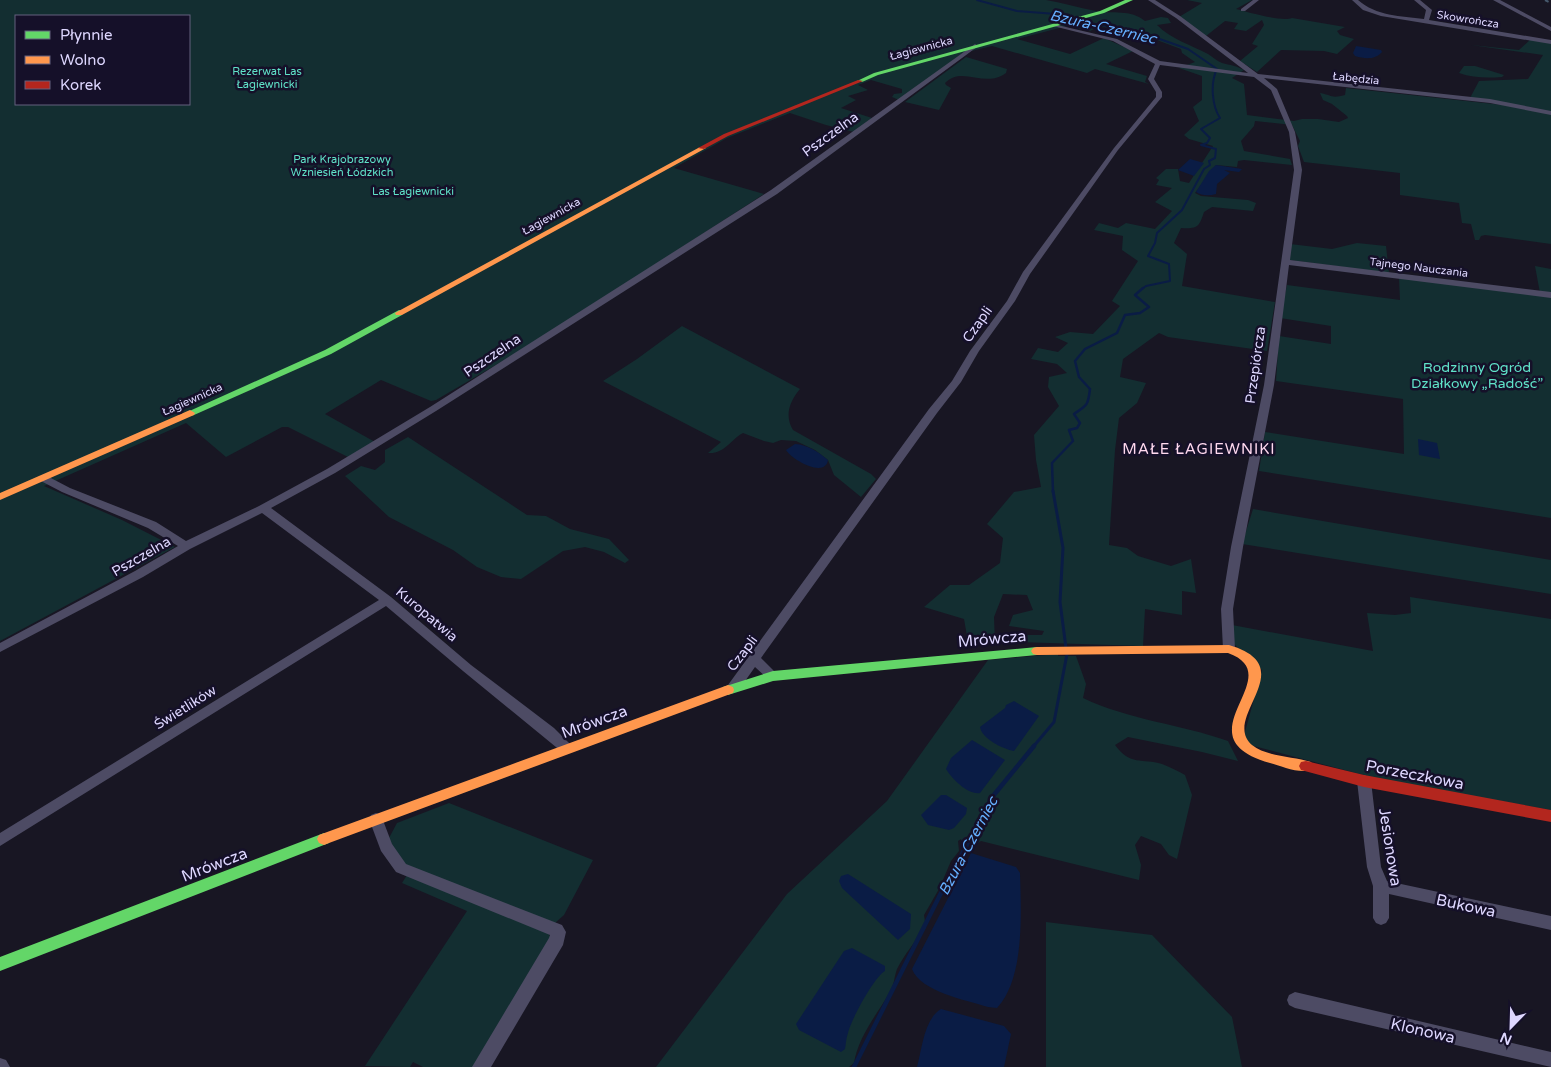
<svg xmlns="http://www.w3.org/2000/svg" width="1551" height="1067" viewBox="0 0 1551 1067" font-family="'Varela Round',sans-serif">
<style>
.green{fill:#132e31;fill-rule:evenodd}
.water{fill:#0a1c45}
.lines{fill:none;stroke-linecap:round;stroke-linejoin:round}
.stream-far3{stroke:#0a1c45;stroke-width:2}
.stream-far2{stroke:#0a1c45;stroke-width:2.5}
.stream-far1{stroke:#0a1c45;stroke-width:3}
.stream{stroke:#0a1c45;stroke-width:4.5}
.street{fill:#4d4b64;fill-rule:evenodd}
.fast{fill:#63d668;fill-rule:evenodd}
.slow{fill:#ff974d;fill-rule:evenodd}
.jam{fill:#b3261e;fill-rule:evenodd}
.rail{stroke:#46596d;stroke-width:2;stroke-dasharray:4 3;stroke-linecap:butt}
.labels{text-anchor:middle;stroke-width:5;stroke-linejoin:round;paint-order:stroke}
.far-street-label{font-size:11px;fill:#ded7ff;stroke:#151029}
.far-park-label{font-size:11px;fill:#60e3c9;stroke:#151029}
.street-label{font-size:14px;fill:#ded7ff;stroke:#151029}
.park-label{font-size:14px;fill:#60e3c9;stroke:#151029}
.water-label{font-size:15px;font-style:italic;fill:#65afff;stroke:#151029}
.neighbourhood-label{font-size:15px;letter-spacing:1px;fill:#ffd9ef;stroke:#151029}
.near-street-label{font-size:16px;fill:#ded7ff;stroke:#151029}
</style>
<rect width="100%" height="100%" fill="#181623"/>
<path class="green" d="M0 0H1046C1063 3 1080 8 1096 11 1112 14 1131 9 1145 21L1161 17 1168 18 1171 23 1157 25C1171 39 1191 45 1208 54 1213 57 1217 61 1222 63 1230 65 1237 66 1244 70L1232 78 1244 84 1247 115 1294 121 1302 119H1318L1339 122 1348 118 1347 116 1332 104 1323 100 1320 93C1332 95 1331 99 1345 95L1346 88 1541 109 1470 98 1479 81 1528 79 1543 55 1471 45 1519 50 1531 39 1551 43V244L1485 235 1481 236 1479 240H1475L1471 224 1462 223 1459 203 1400 195V173L1304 162 1298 146 1300 141 1292 125 1255 121 1254 126 1241 141 1244 151 1290 159 1292 165 1244 160 1238 161 1237 167 1216 165 1195 193 1201 196 1248 200 1256 203 1253 211 1212 207 1204 212C1199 227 1198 229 1181 228L1174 243 1187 254 1182 286 1275 302 1267 351 1168 337 1159 333 1123 359 1120 377 1146 383 1137 403 1119 418 1115 450 1109 545 1127 548 1138 556 1171 566 1191 559 1196 593 1182 591V615L1145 609 1143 646 1018 642 1021 635H1042L1044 631 1009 626 1013 615 1033 610 1027 595 1003 594 994 617 995 644 975 641 967 636 964 619 924 607 950 585H969L1000 563 1003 538 987 524 1014 492 1041 487 1036 460 1034 435 1059 406 1048 387 1049 377 1067 373 1057 364 1031 359 1038 348 1058 352 1068 343 1055 337 1070 332 1093 334 1120 306 1112 301 1138 261 1122 250 1123 236 1094 230 1099 223 1118 228 1126 223 1155 229 1172 211 1155 202 1172 188 1156 185 1159 180 1156 178 1166 169H1178L1180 181 1189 183 1213 146 1189 139 1184 135 1199 121 1193 107 1202 100V76L1179 68 1195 62 1182 53 1181 49 1154 39 1100 26 1090 31 1067 26 1017 39 1070 54 1104 38 1133 51 1106 64 1147 76 1145 82 1149 84 1095 69 1087 73 992 46 963 53 899 100 892 97 894 94 902 93V89L871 80 858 85 868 90 848 96 856 100 841 108 872 118 854 132 826 125 790 113 727 138 674 168 764 194 542 338 436 400 431 401 381 380 325 414 375 442 348 457 288 427H282L226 457 186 423 44 486 122 520 175 547 0 641ZM16 16H189V104H16Z
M1187 0H1252L1236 9C1248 12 1281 22 1292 18L1345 27 1337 31 1340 35 1354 39 1337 54 1324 51 1281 50 1257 72 1240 61 1258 46 1252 44 1264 25 1262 20 1246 31 1234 29 1238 23 1225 21 1206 36 1179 17 1202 3Z
M966 57 1007 69 1006 73C985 89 962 65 945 83L946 85 951 88 939 110 905 102Z
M1464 66H1475L1504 75 1502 77C1487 78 1473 78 1459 73Z
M1357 243 1386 246 1389 273 1290 260V244L1332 249Z
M1535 266 1551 269V294L1540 293Z
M1399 278 1551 297V518L1259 471 1265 432 1404 454 1403 399 1276 381 1279 336 1331 344V326L1280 318 1287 285 1400 300Z
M682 326 800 389C790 401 784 415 793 430L871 474 876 479 861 497 834 475 828 460 815 450 796 441 781 440 773 443 764 441 743 433C730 440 725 454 708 453L721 442 603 381 637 359Z
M408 437 527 515 546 516 570 529 609 539 629 560 625 563 604 552 585 547 563 551 521 579 501 577 477 567 453 550 389 517 345 476 361 466 375 470 385 462V450Z
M1253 509 1551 560V594L1242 544Z
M1410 597 1551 619V810L1386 781 1250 745 1243 739 1262 670 1234 644 1232 625 1373 651 1367 613 1395 615 1411 613Z
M1058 654V656H1076L1086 684 1083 698C1129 720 1180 724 1228 741L1238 761 1202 752 1128 737 1115 745C1130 766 1142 758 1162 764 1170 767 1178 771 1185 775L1192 795 1177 859 1169 855 1161 844 1141 836 1135 845 1141 865 1139 880 981 841 975 845 962 844 961 839 958 841 959 851 951 861 939 889 924 915 926 928C916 940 904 955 897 969 894 977 894 987 889 994 876 1015 858 1038 854 1063L849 1067H656L787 894 887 801 988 660Z
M449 803 593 860 564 915 555 923 403 864 395 852 389 838 397 823Z
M407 875 547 930 552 941 474 1067H423L413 1062 410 1067 365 1066 467 911 402 883Z
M1046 922 1152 935 1232 1017 1242 1067H1046Z"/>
<path class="water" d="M1356 46 1381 50 1382 52C1375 60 1365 59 1355 56L1353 53Z
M1190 159 1204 163 1194 176 1178 170Z
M1216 165 1242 169 1239 172 1224 170 1230 173 1217 184 1216 194C1209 196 1202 196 1196 192L1209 171Z
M1418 439 1437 443 1440 459 1419 455Z
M795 444C808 445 817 451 828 460 825 479 791 459 786 450Z
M1014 701 1039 716 1014 751C1003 749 982 739 980 727L1005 708 1006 705Z
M972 740 1005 760 980 793C968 795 952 779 946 769L951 758Z
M941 795H946L967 808 966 814 954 828 949 830 928 825 921 815Z
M971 853 1016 867 1020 873C1021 913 1025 978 997 1008L988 1007C966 1000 921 992 912 969Z
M848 874 911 914 910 929 898 940 842 888 839 881 841 876Z
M852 948 885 966V971C874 977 851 1020 848 1033 846 1038 846 1044 845 1049L841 1052 799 1030 796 1024 844 951Z
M941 1009 1004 1026 1011 1034 1004 1067H917C922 1049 924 1019 941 1009Z"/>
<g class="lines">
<path class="stream-far3" d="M977 0 1017 11 1056 14 1087 23 1134 30 1188 49 1217 69C1210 83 1212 106 1220 118L1201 129 1210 138 1207 143 1201 145 1216 149 1215 158 1209 161 1210 165 1204 169 1182 210 1157 233 1155 243 1148 256 1169 264 1170 281 1146 286 1142 289"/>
<path class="stream-far2" d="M1053 492 1052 463 1073 441 1069 430 1077 428 1080 423 1074 414C1087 405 1088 406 1090 389L1079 377 1075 361 1085 349 1117 333 1125 315 1140 313 1149 307 1135 295 1143 288"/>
<path class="stream-far1" d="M1053 491 1063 548 1060 602 1066 648
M1033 747 1054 722 1067 654"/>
<path class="stream" d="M854 1067 940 895 993 796 1034 746"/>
<path class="street" d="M1148 0H1155L1180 16 1258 74 1490 99 1551 111V115L1490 103 1264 78 1277 89 1295 132 1302 170 1290 260 1551 292V298L1289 265 1274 385 1243 547 1233 609 1235 649 1233 652H1225L1223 649 1221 609 1231 547 1264 385 1294 170 1289 132 1271 90 1254 77 1160 65 1154 79 1162 92V97L1118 150 1030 274 1015 301 979 351 961 382 937 413 761 658 779 676 778 679H768L755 667 738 691H728L727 688 728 685 929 409 952 381 970 351 1007 301 1023 272 1114 148 1156 97V92L1148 79 1155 64 1113 41 1053 26V24L1117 39 1160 61 1248 73 1176 18Z
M1253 0H1259L1245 11H1241V9Z
M1352 0H1358C1376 16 1401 16 1424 19L1426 10 1414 0H1420L1432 10 1429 20 1551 40V44L1381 16 1363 10Z
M1493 0H1500L1551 27V31Z
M975 44 978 46 977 47 777 194 436 411 335 473 271 508 391 597 471 665 554 728 574 748 572 752 567 753 562 752 463 671 386 606 0 846V833L379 600 262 513 190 549 143 577 0 652V643L135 571 178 546 148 528 62 492 39 480 38 478 39 476H47L70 488 156 522 186 541 259 506 327 469 430 407 771 190Z
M1364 775 1369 777 1371 781 1381 867 1387 881 1551 916V930L1389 894V918L1386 923 1381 925 1376 923 1373 918V886L1367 867 1357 781 1359 777Z
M376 813 381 815 392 844 406 864 562 925 566 932 563 945 491 1067H472L549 938 550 935 396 872 381 851 369 819 371 815Z
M1295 992 1551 1052V1067L1295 1008 1289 1005 1287 1000 1289 995Z
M0 1058 6 1060 10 1067H0Z"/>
<path class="fast" d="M1125 0H1133L1104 13 878 75 862 82 857 81 874 73 1100 11Z
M399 310 402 311V315L331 354 194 415 190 416 185 413 325 350Z
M1037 647 1041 648 1043 651 1041 654 1037 655 773 681 728 695 723 693 722 690 723 687 773 671Z
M324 833 329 835 331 839 329 843 0 971V957Z"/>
<path class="slow" d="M700 147 706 148 402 315H396L395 313Z
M190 410 195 413 194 415 0 500V493Z
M1229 645C1304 667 1220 717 1252 745 1267 757 1293 756 1311 762L1313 766 1311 770C1299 774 1281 766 1270 763 1177 737 1292 676 1228 653L1037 655 1033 654 1031 651 1033 648 1037 647Z
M728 685 733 687 734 690 733 693 329 843 324 845 319 843 317 839 319 835Z"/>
<path class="jam" d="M858 80 863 81 728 136 704 149 698 148 724 134Z
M1306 761 1364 775 1551 810V822L1364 787 1301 770 1299 766 1301 762Z"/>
<path class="rail" d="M1545 0 1551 3"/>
</g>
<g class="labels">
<g class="far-street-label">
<text transform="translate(1468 19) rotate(9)" y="4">Skowrończa</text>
<text transform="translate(921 48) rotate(-15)" y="4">Łagiewnicka</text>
<text transform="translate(1356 78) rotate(6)" y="4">Łabędzia</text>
<text transform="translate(551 216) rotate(-29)" y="4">Łagiewnicka</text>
<text transform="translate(1419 267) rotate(7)" y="4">Tajnego Nauczania</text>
<text transform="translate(192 399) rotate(-24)" y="4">Łagiewnicka</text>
</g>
<g class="far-park-label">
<text x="267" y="75">Rezerwat Las<tspan x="267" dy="13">Łagiewnicki</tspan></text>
<text x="342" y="163">Park Krajobrazowy<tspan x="342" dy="13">Wzniesień Łódzkich</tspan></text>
<text x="413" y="195">Las Łagiewnicki</text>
</g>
<g class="street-label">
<text transform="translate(830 134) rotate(-36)" y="5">Pszczelna</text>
<text transform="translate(977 324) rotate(-55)" y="5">Czapli</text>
<text transform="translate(492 355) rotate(-34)" y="5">Pszczelna</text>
<text transform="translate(1255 365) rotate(-82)" y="5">Przepiórcza</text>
<text transform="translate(141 556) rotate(-30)" y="5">Pszczelna</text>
<text transform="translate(427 614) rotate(40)" y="5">Kuropatwia</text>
<text transform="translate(742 653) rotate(-53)" y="5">Czapli</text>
<text transform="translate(185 707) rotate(-32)" y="5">Świetlików</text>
</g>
<g class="park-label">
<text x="1477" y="372">Rodzinny Ogród<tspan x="1477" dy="16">Działkowy „Radość”</tspan></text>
</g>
<g class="water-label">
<text transform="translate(1103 27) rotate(13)" y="5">Bzura-Czerniec</text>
<text transform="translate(968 846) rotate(-62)" y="5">Bzura-Czerniec</text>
</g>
<g class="neighbourhood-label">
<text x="1199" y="454">MAŁE ŁAGIEWNIKI</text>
</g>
<g class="near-street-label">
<text transform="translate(992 638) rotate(-5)" y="6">Mrówcza</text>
<text transform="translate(594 721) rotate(-20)" y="6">Mrówcza</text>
<text transform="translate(1415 774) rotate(11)" y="6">Porzeczkowa</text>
<text transform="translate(1391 847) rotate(81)" y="6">Jesionowa</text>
<text transform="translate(214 864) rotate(-21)" y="6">Mrówcza</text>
<text transform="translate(1466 905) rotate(12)" y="6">Bukowa</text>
<text transform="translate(1423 1030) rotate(13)" y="6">Klonowa</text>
</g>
</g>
<rect x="15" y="15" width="175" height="90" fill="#151029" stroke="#65607f"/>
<rect x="25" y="31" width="25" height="8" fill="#63d668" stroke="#65607f"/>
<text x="60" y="40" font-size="15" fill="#ded7ff">Płynnie</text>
<rect x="25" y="56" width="25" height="8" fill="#ff974d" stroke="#65607f"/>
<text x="60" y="65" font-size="15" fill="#ded7ff">Wolno</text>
<rect x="25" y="81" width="25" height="8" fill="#b3261e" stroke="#65607f"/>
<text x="60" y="90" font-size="15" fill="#ded7ff">Korek</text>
<g transform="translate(1511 1027) rotate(203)" stroke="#151029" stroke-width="4" paint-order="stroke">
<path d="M0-4L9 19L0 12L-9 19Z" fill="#ded7ff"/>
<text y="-8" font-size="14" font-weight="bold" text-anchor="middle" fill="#ded7ff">N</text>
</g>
</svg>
